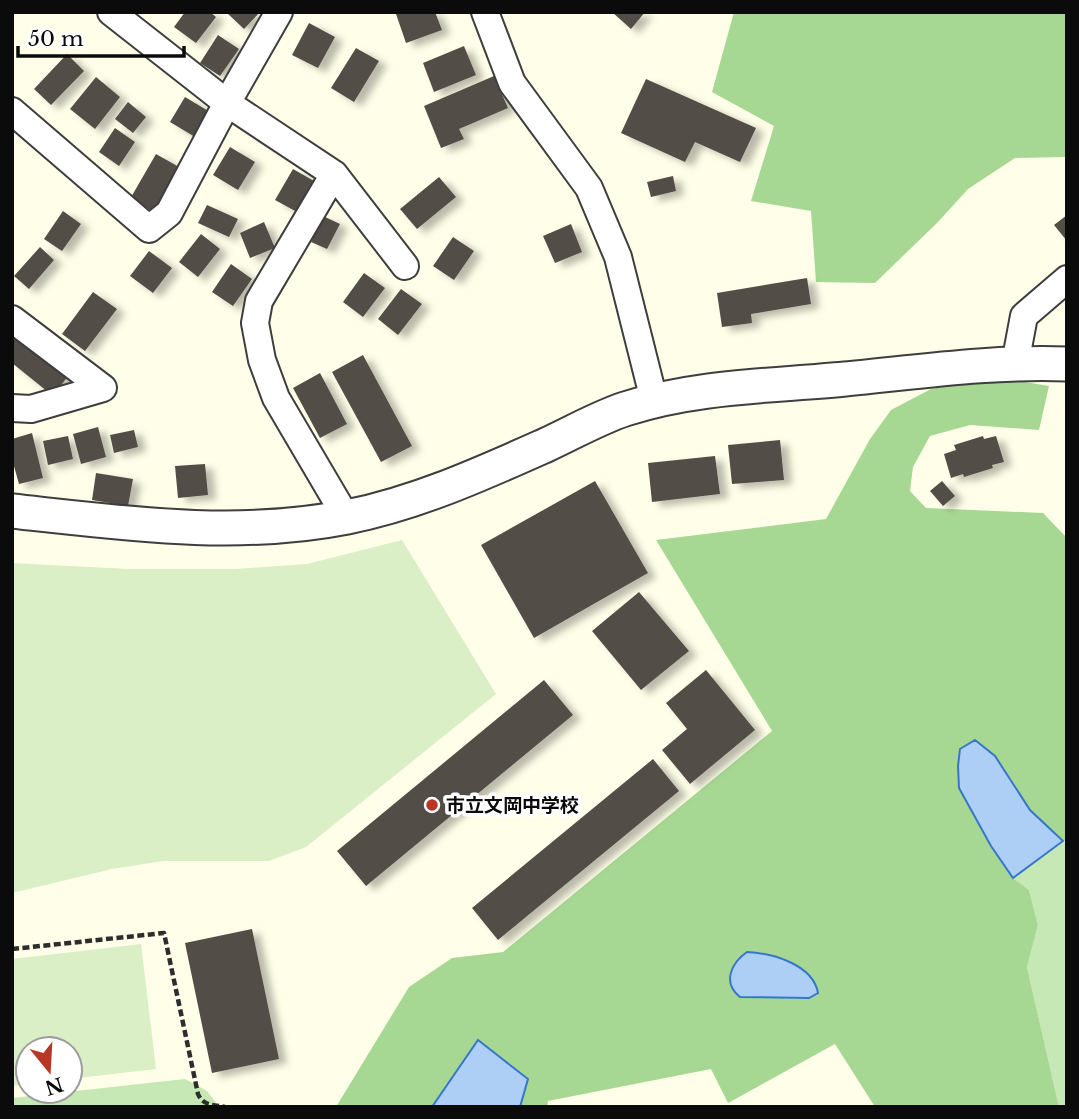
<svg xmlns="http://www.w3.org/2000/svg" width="1079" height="1119" viewBox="0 0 1079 1119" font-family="'Libre Baskerville','Noto Sans JP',serif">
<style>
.green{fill:#c6e8b4}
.forest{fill:#a7d893}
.pitch{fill:#daefc5}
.water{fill:#aecff5;stroke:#3677cb;stroke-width:2}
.building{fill:#534e47;filter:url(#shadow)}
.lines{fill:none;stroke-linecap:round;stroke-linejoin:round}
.minor-casing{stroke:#3e3e3e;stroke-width:30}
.tertiary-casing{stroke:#3e3e3e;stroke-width:37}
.path{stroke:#2d2d2d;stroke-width:4.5;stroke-dasharray:7 3.5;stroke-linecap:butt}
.minor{stroke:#fff;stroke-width:26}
.tertiary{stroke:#fff;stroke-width:33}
.poi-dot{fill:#b83625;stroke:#fff;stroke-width:2.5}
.labels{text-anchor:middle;stroke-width:7;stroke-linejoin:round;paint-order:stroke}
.poi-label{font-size:19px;font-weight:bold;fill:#0b0b0b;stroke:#fff;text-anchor:start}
</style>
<defs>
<filter id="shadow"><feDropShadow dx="8" dy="4.5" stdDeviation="3.5" flood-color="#0004"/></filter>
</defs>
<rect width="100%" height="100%" fill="#fffee8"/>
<path class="green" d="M1063 841 1067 843V1107H1059L1027 967 1038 925 1029 890 1013 878Z
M185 1079 207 1091 219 1107H12V1098Z"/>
<path class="forest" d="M734 12H1067V157L1015 158 968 189 938 222 875 283 816 282 811 211 751 201 774 126 712 92Z
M996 377 1049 386 1039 430 970 425 930 436 913 467 910 491 926 508 1043 513 1067 538V843L1030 810 995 756 959 788 991 846 1013 878 1029 890 1038 925 1027 967 1059 1107H875L835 1044 728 1103 711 1069 548 1101 547 1107H336L409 987 452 958 503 952 772 731 656 540 826 519 870 439 891 410 931 389Z"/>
<path class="pitch" d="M402 540 496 694 306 847 269 861H163L112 869 12 893V563L129 569H236L307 564Z
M141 944 156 1069 70 1079V1049H28V1084L12 1086V959Z"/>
<path class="water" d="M975 740 995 756 1030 810 1063 841 1013 878 991 846 959 788 958 766 960 749Z
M747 952C771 953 813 964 818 993L809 998 740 997C722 983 731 963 747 952Z
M478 1040 528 1079 520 1107H432Z"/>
<path class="building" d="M185 12H210L216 17 196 43 174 27Z
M226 12H260L244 29Z
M400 12H435L442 30 406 43 396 14Z
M612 12H645L631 29Z
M309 23 335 37 318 68 292 55Z
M218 35 239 49 220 76 200 63Z
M464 46 476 75 434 92 423 63Z
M356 48 379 61 354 102 331 88Z
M67 54 84 71 51 105 34 89Z
M494 76 508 108 459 129 464 139 441 148 424 106Z
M96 77 120 97 95 129 70 109Z
M646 79 756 128 740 162 695 142 685 162 621 133Z
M185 97 210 112 195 137 170 122Z
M128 102 146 117 133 133 115 119Z
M115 128 135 142 119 166 99 152Z
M230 147 255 162 238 190 213 175Z
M156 154 179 167 154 212 130 199Z
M293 169 314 181 297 212 275 200Z
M673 176 676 191 651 197 647 182Z
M439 177 456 197 417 229 400 209Z
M207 205 238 219 229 237 198 223Z
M63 211 81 224 62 251 44 239Z
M1067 215V241L1054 225Z
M323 216 340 224 327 249 311 242Z
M264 222 275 248 250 258 240 233Z
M571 224 582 252 555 263 543 236Z
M201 234 220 249 198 277 179 262Z
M453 237 474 251 454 280 433 266Z
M40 247 54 260 29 289 14 276Z
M149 251 172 268 153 293 130 276Z
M231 264 252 279 233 306 212 292Z
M364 273 385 288 363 317 343 302Z
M807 278 811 304 751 314 752 323 722 327 717 293Z
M401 289 422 304 398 335 378 319Z
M93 292 117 309 85 351 62 334Z
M12 331 68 376 53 396 12 363Z
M363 355 412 446 381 462 332 372Z
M320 373 347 424 320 438 293 388Z
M98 427 106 457 81 464 73 434Z
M134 430 138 447 114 453 110 435Z
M32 433 43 478 19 484 12 459V439Z
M68 436 73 459 48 465 43 441Z
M983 436 984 439 996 436 1004 462 992 465 993 468 964 477 963 474 951 478 944 454 956 450 954 445Z
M780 440 784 480 732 484 728 445Z
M715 456 720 494 652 502 648 463Z
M205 464 208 495 178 498 175 466Z
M96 473 133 479 128 506 92 500Z
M595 481 648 573 534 638 481 545Z
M942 481 955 496 943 506 930 491Z
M639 592 689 651 641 690 592 631Z
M706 670 755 730 690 784 662 750 687 729 666 703Z
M544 680 573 715 366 886 337 851Z
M653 759 679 791 498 940 472 908Z
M252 929 279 1059 212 1073 185 943Z"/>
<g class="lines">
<defs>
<path id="minor" d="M111 12 227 103 334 174 405 266
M485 12 512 83 589 188 618 257 654 400
M12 111 149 229 169 213 227 103 279 12
M334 174 259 301 255 323 262 360 276 398 346 517
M12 319 103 388 31 409 12 408
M1015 364 1024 316 1067 279"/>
<path id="tertiary" d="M12 511C123 523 236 539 347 517 417 503 481 474 546 445 572 433 598 418 625 409 695 386 772 386 845 379 918 372 993 361 1067 364"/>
</defs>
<use href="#minor" class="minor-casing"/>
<use href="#tertiary" class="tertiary-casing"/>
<path class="path" d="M12 949 164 933 198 1094C203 1106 214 1105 225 1107"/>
<use href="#minor" class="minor"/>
<use href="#tertiary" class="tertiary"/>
</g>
<circle class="poi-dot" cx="432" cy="805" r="7"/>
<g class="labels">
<g class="poi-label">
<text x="446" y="812">市立文岡中学校</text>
</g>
</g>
<rect width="1079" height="1119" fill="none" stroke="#0b0b0b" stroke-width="28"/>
<g transform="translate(49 1070) rotate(162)"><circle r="33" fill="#ffffff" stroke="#9d9d9d" stroke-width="2"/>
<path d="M0-5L12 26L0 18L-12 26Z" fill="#b83625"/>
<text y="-10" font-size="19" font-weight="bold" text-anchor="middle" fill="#0b0b0b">N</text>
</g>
<path d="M18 46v10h166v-10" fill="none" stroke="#0b0b0b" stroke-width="3.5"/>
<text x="28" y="46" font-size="21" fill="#0b0b0b" stroke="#ffffff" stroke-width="5" paint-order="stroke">50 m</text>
</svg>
